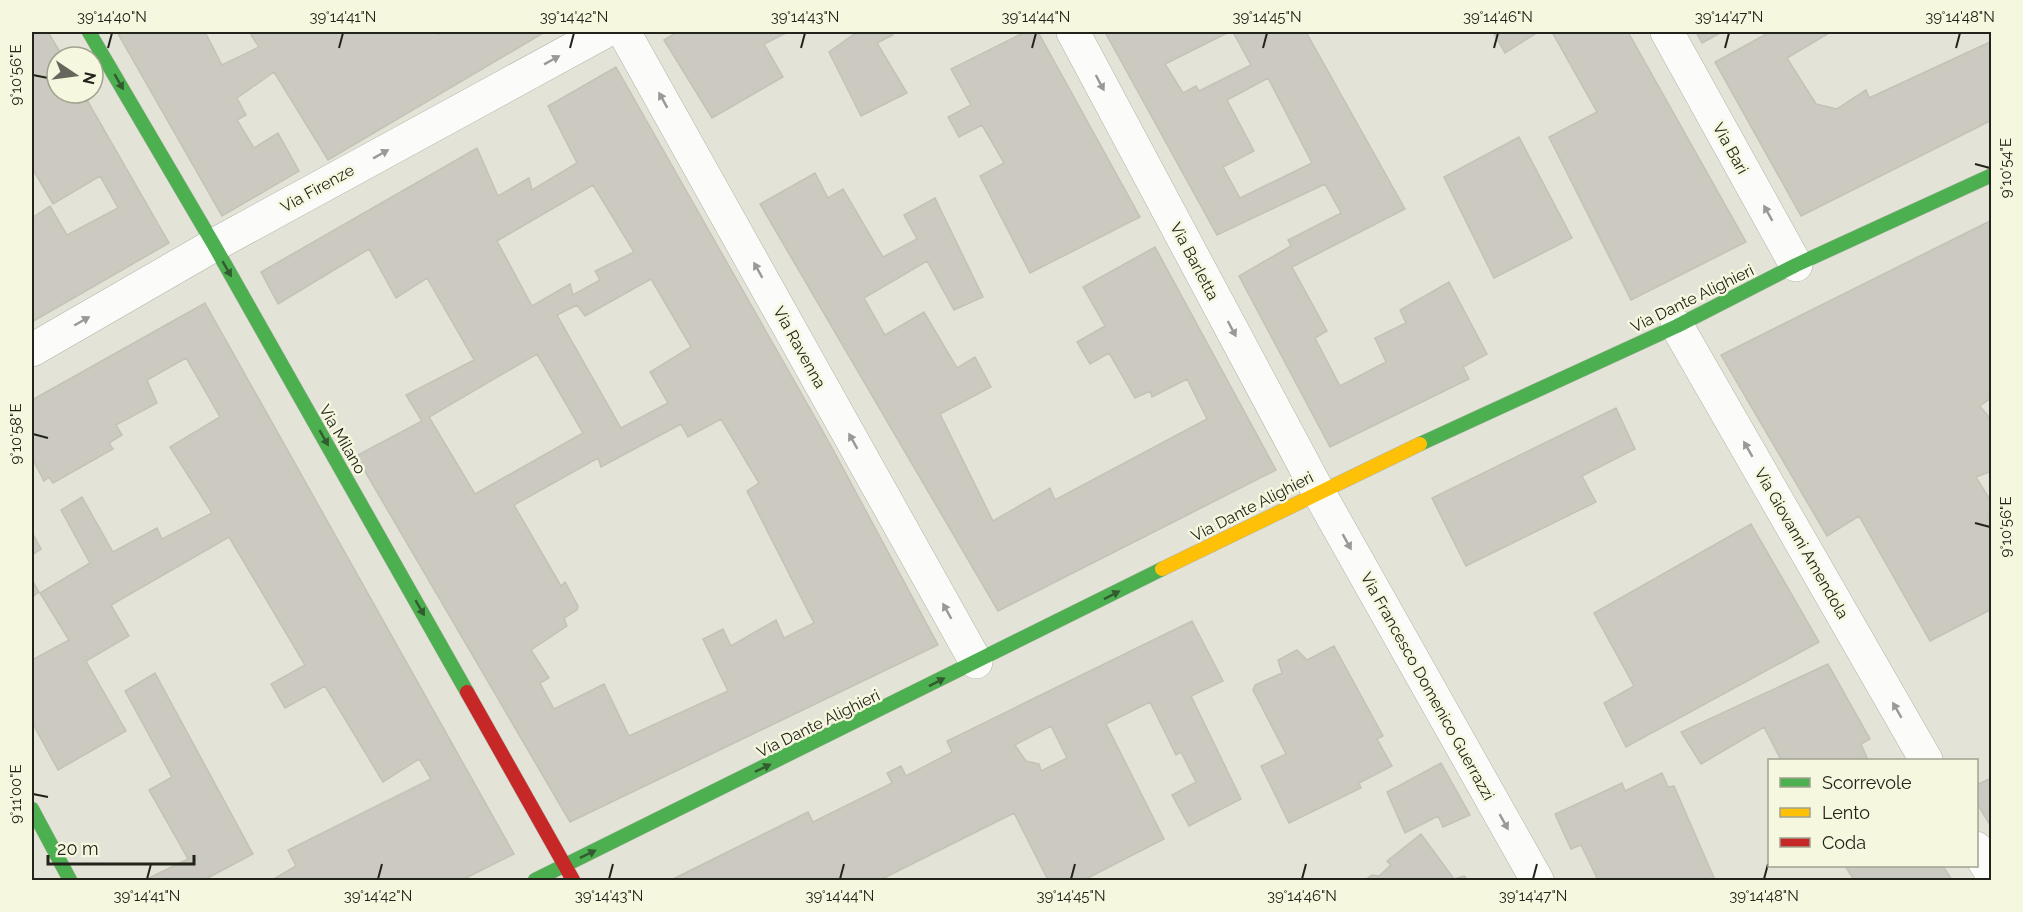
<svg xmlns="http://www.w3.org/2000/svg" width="2023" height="912" viewBox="0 0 2023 912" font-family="Raleway,sans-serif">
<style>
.building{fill:#cccac0;stroke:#c4c2b8;stroke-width:1.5;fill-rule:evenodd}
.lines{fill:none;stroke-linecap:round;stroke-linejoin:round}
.street-casing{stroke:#b2b3a8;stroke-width:34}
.fast-casing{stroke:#b2b3a8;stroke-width:15}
.slow-casing{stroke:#b2b3a8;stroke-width:15}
.jam-casing{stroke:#b2b3a8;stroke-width:15}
.street{stroke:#fbfbf9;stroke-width:33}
.fast{stroke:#4caf50;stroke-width:14}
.slow{stroke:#ffc107;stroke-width:14}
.jam{stroke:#c62828;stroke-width:14}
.oneway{fill:#999a95}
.oneway2{fill:#335b30}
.ticks{fill:none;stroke:#22231a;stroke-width:2}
.labels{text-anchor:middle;stroke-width:5;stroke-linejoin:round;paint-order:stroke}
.street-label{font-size:16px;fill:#22231a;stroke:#f5f7de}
.neatline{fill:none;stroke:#22231a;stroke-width:2}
.ticks-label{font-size:15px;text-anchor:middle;fill:#22231a}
</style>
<rect width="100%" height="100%" fill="#e3e4d7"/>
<path class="building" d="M32 32H48L63 57H57V93H83L169 243 32 322V218L50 206 67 235 118 208 100 176 53 204 32 168Z
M117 32H205L222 65 259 47 251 35 258 32H436L438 35 443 32H545L328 160 274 72 237 98 246 115 237 120 254 148 278 133 299 171 222 216Z
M677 32H788L764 44 783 77 712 118 664 40Z
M857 32H891L893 35 877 43 907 93 861 116 829 52Z
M1025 32H1038L1140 217 1030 273 980 176 1004 163 982 125 959 137 948 117 971 105 951 69Z
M1105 32H1229L1165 64 1183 93 1196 86 1199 91 1251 65 1233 32H1306L1405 209 1292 267 1327 331 1315 338 1340 386 1386 362 1375 338 1406 323 1400 310 1449 282 1487 354 1463 367 1469 379 1330 447 1239 276 1291 246 1288 240 1341 213 1325 184 1217 235ZM1268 78 1312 163 1240 198 1223 167 1254 151 1227 100Z
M1493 32H1538L1505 53Z
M1552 32H1628L1746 242 1631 300 1549 137 1597 112Z
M1696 32H1722L1702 43Z
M1770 32H1827L1829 33 1787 58 1816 104 1837 109 1866 90 1869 98 1990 42 1992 120 1801 216 1715 62Z
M616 67 830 444 938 645 570 822 356 456 422 421 406 395 474 360 427 278 396 298 369 249 278 304 261 272 477 148 498 196 529 178 532 190 577 163 548 106ZM593 185 634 252 595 271 600 280 573 295 570 284 532 306 497 241ZM651 279 691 347 650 372 668 403 621 428 557 315 577 305 585 316ZM537 354 583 433 475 494 429 417ZM721 419 759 483 747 491 814 623 784 638 776 620 731 646 723 629 703 639 728 691 629 736 604 684 554 709 540 683 549 678 531 650 567 626 564 618 577 610 578 606 565 582 561 586 514 505 598 458 601 467 681 424 688 437Z
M1519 137 1572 238 1494 278 1444 177Z
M815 173 828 198 843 189 883 257 917 239 904 215 935 198 983 297 954 310 927 261 864 298 885 335 924 312 957 368 975 357 991 387 940 414 993 521 1050 488 1055 500 1207 419 1187 379 1152 397 1150 391 1135 398 1109 353 1090 364 1077 342 1105 326 1083 287 1155 247 1276 470 998 611 760 204Z
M1992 220V397L1980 406 1992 421V471L1976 477 1992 503V513L1987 514 1992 522V609L1930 641 1859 516 1827 536 1721 355Z
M205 303 514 854 462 880H272L296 866 288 850 431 779 419 759 383 782 325 686 285 708 271 684 305 665 229 537 111 605 129 636 86 661 126 731 58 770 32 722V660L69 640 40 593 90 563 61 510 82 497 113 552 157 528 162 539 212 513 170 447 220 417 186 358 147 380 157 403 116 425 122 435 109 443 113 449 53 483 49 477 44 481 32 458V400Z
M1616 408 1635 449 1582 476 1596 502 1466 566 1432 498Z
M1751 524 1819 642 1626 747 1604 703 1634 686 1594 613Z
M32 532 41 549 32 555Z
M32 580 39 592 32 597Z
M1192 621 1223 681 1191 696 1241 799 1189 826 1172 795 1196 782 1181 752 1176 755 1150 702 1106 724 1164 839 1084 880H1048L1014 813 880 880H671L808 812 813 822 892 783 887 773 901 766 906 776 952 752 947 741ZM1051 726 1067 758 1041 771 1039 764 1026 761 1015 745Z
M1334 646 1383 736 1377 739 1392 766 1359 783 1361 788 1289 823 1261 766 1286 754 1253 690 1255 685 1282 673 1278 660 1297 650 1307 660Z
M1828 664 1870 739 1861 744 1868 760H1781L1764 727 1701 764 1681 732Z
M155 673 253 854 204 880H145L188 859 149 790 172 777 125 691Z
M1441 763 1470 815 1443 827 1438 816 1405 833 1387 792Z
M1662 773 1668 787 1674 786 1715 880H1598L1581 845 1571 849 1555 814 1622 783 1625 791Z
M1992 778V828L1976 802V785Z
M1421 834 1454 879 1464 876 1468 880H1365L1372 875 1379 876 1391 865 1387 861Z
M1845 866H1943L1952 880H1854Z"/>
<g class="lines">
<defs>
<path id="street" d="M624 32 976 662
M1073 32 1318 491 1537 880
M1667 32 1796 265
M1677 326 1926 760
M32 350 214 245 604 32
M1976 848 1992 874"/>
<path id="fast" d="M89 32 214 245 467 692
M1420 444 1677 326 1796 265 1992 175
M32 809 70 880
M535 880 1162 569"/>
<path id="slow" d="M1162 569 1420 444"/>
<path id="jam" d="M467 692 573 880"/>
</defs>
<use href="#street" class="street-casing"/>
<use href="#fast" class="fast-casing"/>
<use href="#slow" class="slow-casing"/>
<use href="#jam" class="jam-casing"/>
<use href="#street" class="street"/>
<use href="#fast" class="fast"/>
<use href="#slow" class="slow"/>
<use href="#jam" class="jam"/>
</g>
<defs><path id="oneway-solid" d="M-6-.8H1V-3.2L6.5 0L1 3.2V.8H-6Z" transform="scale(1.5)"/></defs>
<g class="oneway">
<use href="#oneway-solid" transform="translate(552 60) rotate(-29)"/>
<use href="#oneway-solid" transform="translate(1100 83) rotate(62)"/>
<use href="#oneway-solid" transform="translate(663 100) rotate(-119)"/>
<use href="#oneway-solid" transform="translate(381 154) rotate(-29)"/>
<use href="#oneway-solid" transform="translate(1768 213) rotate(-119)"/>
<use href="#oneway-solid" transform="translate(758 270) rotate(-119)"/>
<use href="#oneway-solid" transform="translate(82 321) rotate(-30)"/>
<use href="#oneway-solid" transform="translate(1232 329) rotate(62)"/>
<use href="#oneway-solid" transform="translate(853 441) rotate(-119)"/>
<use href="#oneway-solid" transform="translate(1748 449) rotate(-120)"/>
<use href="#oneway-solid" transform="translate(1347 542) rotate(61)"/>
<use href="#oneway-solid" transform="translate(947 611) rotate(-119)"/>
<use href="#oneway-solid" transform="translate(1897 710) rotate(-120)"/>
<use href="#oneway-solid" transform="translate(1504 822) rotate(61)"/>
</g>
<g class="oneway2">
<use href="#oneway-solid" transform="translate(119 82) rotate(60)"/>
<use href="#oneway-solid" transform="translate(227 269) rotate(60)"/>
<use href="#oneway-solid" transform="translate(324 438) rotate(60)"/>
<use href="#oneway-solid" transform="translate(1112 595) rotate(-27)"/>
<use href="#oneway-solid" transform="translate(420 608) rotate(60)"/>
<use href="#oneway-solid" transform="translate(937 682) rotate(-27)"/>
<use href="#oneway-solid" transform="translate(763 768) rotate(-26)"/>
<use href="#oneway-solid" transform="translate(588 854) rotate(-26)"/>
</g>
<path class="ticks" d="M108 48 112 33M339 48 343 33M570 48 574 33M801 48 805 33M1032 48 1036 33M1263 48 1267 33M1494 48 1498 33M1725 48 1729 33M1956 48 1960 33M33 75 48 78M1975 164 1990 168M33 434 48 438M1975 523 1990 527M33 794 48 797M147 879 151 864M378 879 382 864M609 879 613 864M840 879 844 864M1071 879 1075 864M1302 879 1306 864M1533 879 1537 864M1764 879 1768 864"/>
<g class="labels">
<g class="street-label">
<text transform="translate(1731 148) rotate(61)" y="6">Via Bari</text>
<text transform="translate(317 188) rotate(-29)" y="6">Via Firenze</text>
<text transform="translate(1195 261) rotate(62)" y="6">Via Barletta</text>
<text transform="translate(1692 298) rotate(-26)" y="6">Via Dante Alighieri</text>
<text transform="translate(800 347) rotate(61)" y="6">Via Ravenna</text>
<text transform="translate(343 439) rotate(60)" y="6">Via Milano</text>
<text transform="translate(1252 506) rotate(-27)" y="6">Via Dante Alighieri</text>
<text transform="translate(1802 543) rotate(60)" y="6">Via Giovanni Amendola</text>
<text transform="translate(1428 686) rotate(61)" y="6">Via Francesco Domenico Guerrazzi</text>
<text transform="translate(818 723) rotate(-26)" y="6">Via Dante Alighieri</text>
</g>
</g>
<rect width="2023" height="912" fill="none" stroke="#f5f7de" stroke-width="66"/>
<rect x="1768" y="759" width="210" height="108" fill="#f5f7de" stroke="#a1a290" stroke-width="1.5"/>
<rect x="1780" y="778" width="30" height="9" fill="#4caf50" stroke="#a1a290" stroke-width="1.5"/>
<text x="1822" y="789" font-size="18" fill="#22231a">Scorrevole</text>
<rect x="1780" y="808" width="30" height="9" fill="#ffc107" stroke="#a1a290" stroke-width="1.5"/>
<text x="1822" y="819" font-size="18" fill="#22231a">Lento</text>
<rect x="1780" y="838" width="30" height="9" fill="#c62828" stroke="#a1a290" stroke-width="1.5"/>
<text x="1822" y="849" font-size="18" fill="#22231a">Coda</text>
<g transform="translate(75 75) rotate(103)"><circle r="28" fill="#f5f7de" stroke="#a1a290" stroke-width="1.5"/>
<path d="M0-4.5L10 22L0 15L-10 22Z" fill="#66675c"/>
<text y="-9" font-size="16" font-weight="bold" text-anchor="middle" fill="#22231a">N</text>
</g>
<path d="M48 855v9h146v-9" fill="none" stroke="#22231a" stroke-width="3"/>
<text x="57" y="855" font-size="18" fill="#22231a" stroke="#f5f7de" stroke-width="4.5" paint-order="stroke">20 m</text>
<rect x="33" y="33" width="1957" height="846" class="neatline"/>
<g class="ticks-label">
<text x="112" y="22">39°14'40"N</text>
<text x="343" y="22">39°14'41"N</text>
<text x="574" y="22">39°14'42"N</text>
<text x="805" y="22">39°14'43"N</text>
<text x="1036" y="22">39°14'44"N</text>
<text x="1267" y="22">39°14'45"N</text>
<text x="1498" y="22">39°14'46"N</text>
<text x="1729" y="22">39°14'47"N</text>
<text x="1960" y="22">39°14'48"N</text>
<text transform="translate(16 75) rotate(-90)" y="5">9°10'56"E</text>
<text transform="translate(2006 168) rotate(-90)" y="5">9°10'54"E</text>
<text transform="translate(16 434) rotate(-90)" y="5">9°10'58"E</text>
<text transform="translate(2006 527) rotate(-90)" y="5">9°10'56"E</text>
<text transform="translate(16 794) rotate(-90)" y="5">9°11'00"E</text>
<text x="147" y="901">39°14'41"N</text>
<text x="378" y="901">39°14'42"N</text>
<text x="609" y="901">39°14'43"N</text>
<text x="840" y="901">39°14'44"N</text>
<text x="1071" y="901">39°14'45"N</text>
<text x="1302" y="901">39°14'46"N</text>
<text x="1533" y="901">39°14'47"N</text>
<text x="1764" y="901">39°14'48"N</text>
</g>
</svg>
